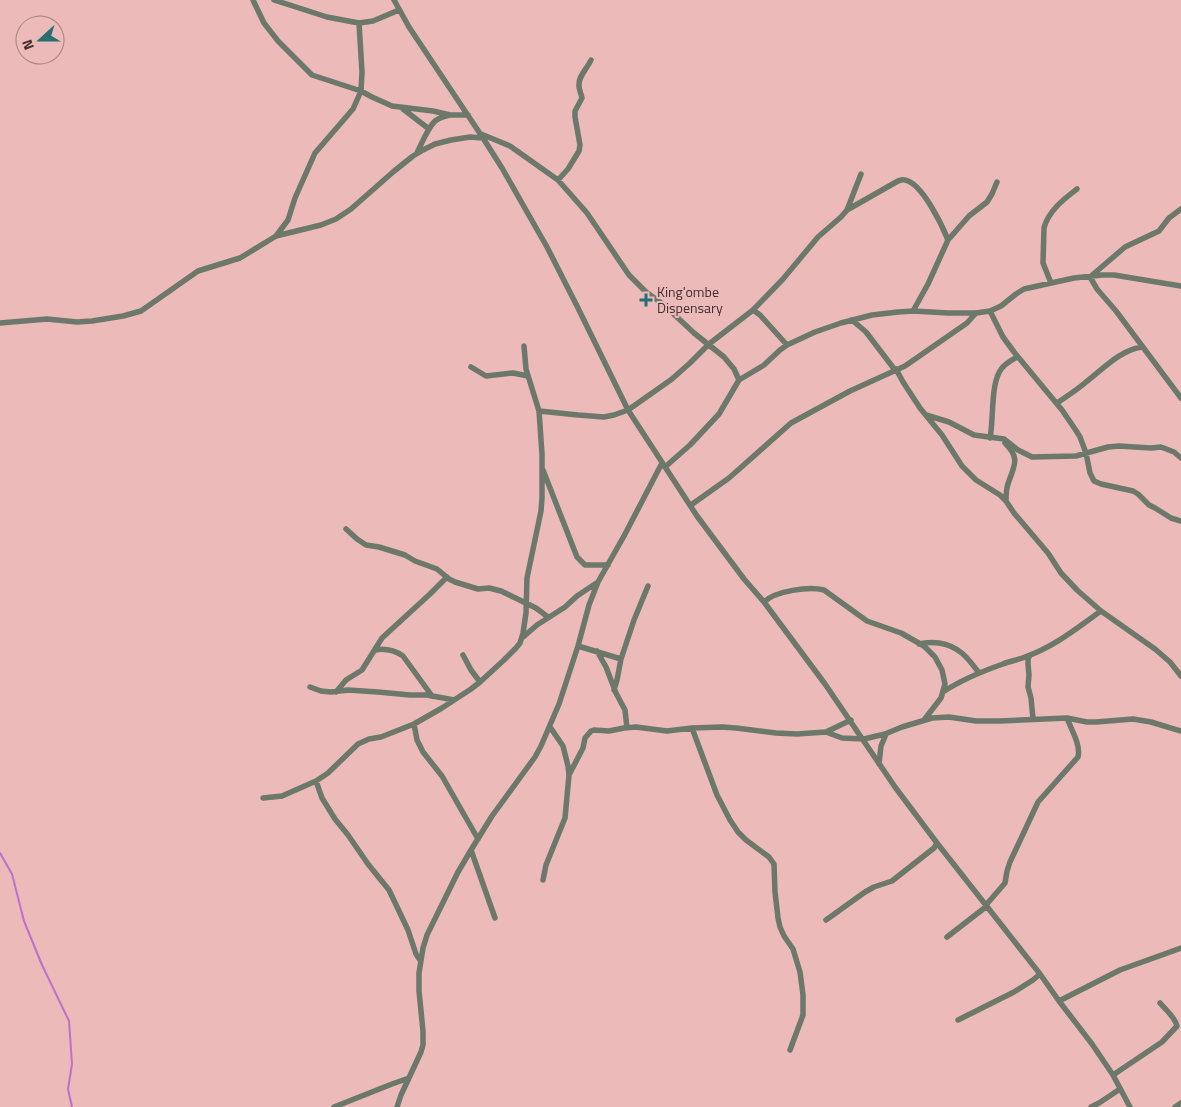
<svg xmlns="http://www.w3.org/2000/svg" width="1181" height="1107" viewBox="0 0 1181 1107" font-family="'Titillium Web',sans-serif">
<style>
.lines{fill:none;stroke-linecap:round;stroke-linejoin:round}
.stream{stroke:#ba72ca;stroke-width:2}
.minor{stroke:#6c786a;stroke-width:5.5}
.poi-dot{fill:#257074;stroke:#ebbab9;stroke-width:2}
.labels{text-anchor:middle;stroke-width:4;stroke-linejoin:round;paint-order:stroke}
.poi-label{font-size:14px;fill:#422f2e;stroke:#ebbab9;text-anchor:start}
</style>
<rect width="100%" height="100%" fill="#ebbab9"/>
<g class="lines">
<path class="stream" d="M0 853 12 874 24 921 42 965 69 1021 72 1064 68 1089 72 1107"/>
<path class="minor" d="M253 0 264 23 278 41 312 75 361 91 372 97 392 106 433 111 450 115H468
M274 0 327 17 359 23 373 21 399 10
M394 0 409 27 483 138 502 168 547 247 577 306 628 410 697 516 744 579 764 602 825 684 895 787 937 843 1040 974 1059 1001 1092 1044 1113 1075 1130 1107
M403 109 429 129
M481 134 510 146 558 180 587 213 629 275 646 292 664 305 694 333 724 357 734 369 739 380
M417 153C422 143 427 129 435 121 439 118 445 116 450 115
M558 180 568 169 579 151 580 145 575 117V111L582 98C581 93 579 90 579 86 578 76 587 69 591 60
M1181 209 1169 218 1159 231 1125 247 1090 277 1097 289 1116 311 1181 398
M847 210 898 181C901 180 902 179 905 180 922 183 942 225 948 240
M276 236 288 220 295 198 315 153 353 109 361 91 362 72 359 23
M1051 283 1043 263 1044 228C1048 211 1064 199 1077 189
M753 310 760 315 787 345
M913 311 928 284 948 240 969 216 987 202 992 194 997 182
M990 311 1003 337 1014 352 1062 410 1075 429 1080 437 1086 453 1090 473 1094 481 1101 484 1133 491 1138 494 1149 505 1155 508 1171 518 1181 521
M852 320 866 332 895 370
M0 323 47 319 77 322 92 321 123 316 141 311 198 271 240 258 276 236 321 225 336 219 351 209 393 172 413 156 423 150 435 144 451 140 470 137 483 138
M471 367 486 376 513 373 528 376
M896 369 903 382 920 408 942 435 962 466 976 480 1000 495 1006 501 1014 513 1048 553 1061 573 1077 590 1101 611 1155 649 1170 662 1181 676
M1057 403C1067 396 1077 390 1086 382 1103 369 1120 350 1142 347
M539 411 578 415 604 417 614 415 628 410 672 379 690 363 709 344 753 310 783 279 818 237 841 217 847 210 861 174
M926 415 949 422 974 435 1004 439 1018 450 1032 457 1076 456 1108 447 1119 446 1151 448 1161 447 1174 452 1181 458
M990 438C994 419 990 382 1002 368 1005 364 1012 360 1017 357
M1005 443C1021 459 1014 465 1008 484 1006 489 1006 495 1006 501
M665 467 690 445 719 414 739 380 764 365 780 350 787 345 815 332 841 323 872 315 898 312 913 311 948 313H976L990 311 1001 306 1016 294 1024 289 1074 278 1102 275H1114L1181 286
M543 470 577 557 585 565H608
M691 505 729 478 791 423 850 391 905 366 967 323 976 313
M346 529 357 539 366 545 379 547 405 555 415 561 437 569 449 579 455 582 478 589 489 588 501 591 536 608 548 617
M764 602C775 591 809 586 824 590L867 621 901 633 924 646 935 657 942 670 945 684 941 698 924 720
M522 638 537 625 565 607 577 596 598 582
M919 644C927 642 932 642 939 643 959 646 968 658 979 673
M578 646 621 659
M375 650C386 648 394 650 403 656L432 696
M597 651 606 667 616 693 625 710 627 728
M463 655 471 670 480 682
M1030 655 1028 659V664L1029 675 1028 687 1031 698 1033 719
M310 687 321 691 331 692 348 690 378 692 410 695H427L454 700
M614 690 617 680 621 659 634 620 648 586
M336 692 346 680 362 670 382 638 430 594 447 577
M943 692C961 680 983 671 1003 664 1010 661 1018 660 1025 657 1054 647 1077 628 1101 611
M414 724 417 740 423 752 442 776 478 839
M692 728 717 795 730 820 738 832 746 840 769 857 774 864 775 892 778 918 780 927 784 936 793 949 800 972 803 995V1015L790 1050
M826 732 842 738 864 739 885 734 902 727 932 718 949 717 976 721H999L1067 718 1087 722H1096L1133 719 1151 722 1181 731
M879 764 881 746 886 734
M569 775 583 748 585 738 591 731 594 730 609 731 624 728 636 727 667 731 692 728 722 727 736 728 776 733 797 734 826 732 851 720
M316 781 322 798 335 819 348 835 368 864 389 890 408 930 416 954 420 960
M263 798 282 796 316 781 328 773 358 744 369 739 381 737 414 724 442 708 471 689 480 682 504 660 516 648 520 643 523 633 526 613 527 578 541 511 542 498V454L539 411 526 369 524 346
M471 850 495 918
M543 880 546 865 565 818 569 775 568 766 563 746 550 727
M986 905 1005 883 1007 871 1010 862 1038 802 1078 757C1081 745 1071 729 1067 718
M826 920 865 892 874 887 892 881 934 848 937 843
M947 937 987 906
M1059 1001 1120 970 1181 948
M958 1020 1014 992 1033 980 1040 974
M1113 1075 1162 1042 1177 1026C1175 1017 1166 1010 1160 1003
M334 1107 392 1084 409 1078
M397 1107 401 1095 421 1052 423 1045V1031L419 991V973L423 948 427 935 458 872 471 850 492 816 535 757 541 746 559 704 578 646 589 605 598 582 624 536 662 463
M1091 1107 1099 1103 1120 1089
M1175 1107 1181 1103"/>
</g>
<path class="poi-dot" d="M643.5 292.5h5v5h5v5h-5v5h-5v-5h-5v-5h5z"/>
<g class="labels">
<g class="poi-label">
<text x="657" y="297">King'ombe<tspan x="657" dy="16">Dispensary</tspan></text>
</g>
</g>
<g transform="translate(40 40) rotate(249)"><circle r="24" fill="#ebbab9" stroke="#a78281"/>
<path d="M0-4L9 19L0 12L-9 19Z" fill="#257074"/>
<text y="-8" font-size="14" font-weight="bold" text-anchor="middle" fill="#422f2e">N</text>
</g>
</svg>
